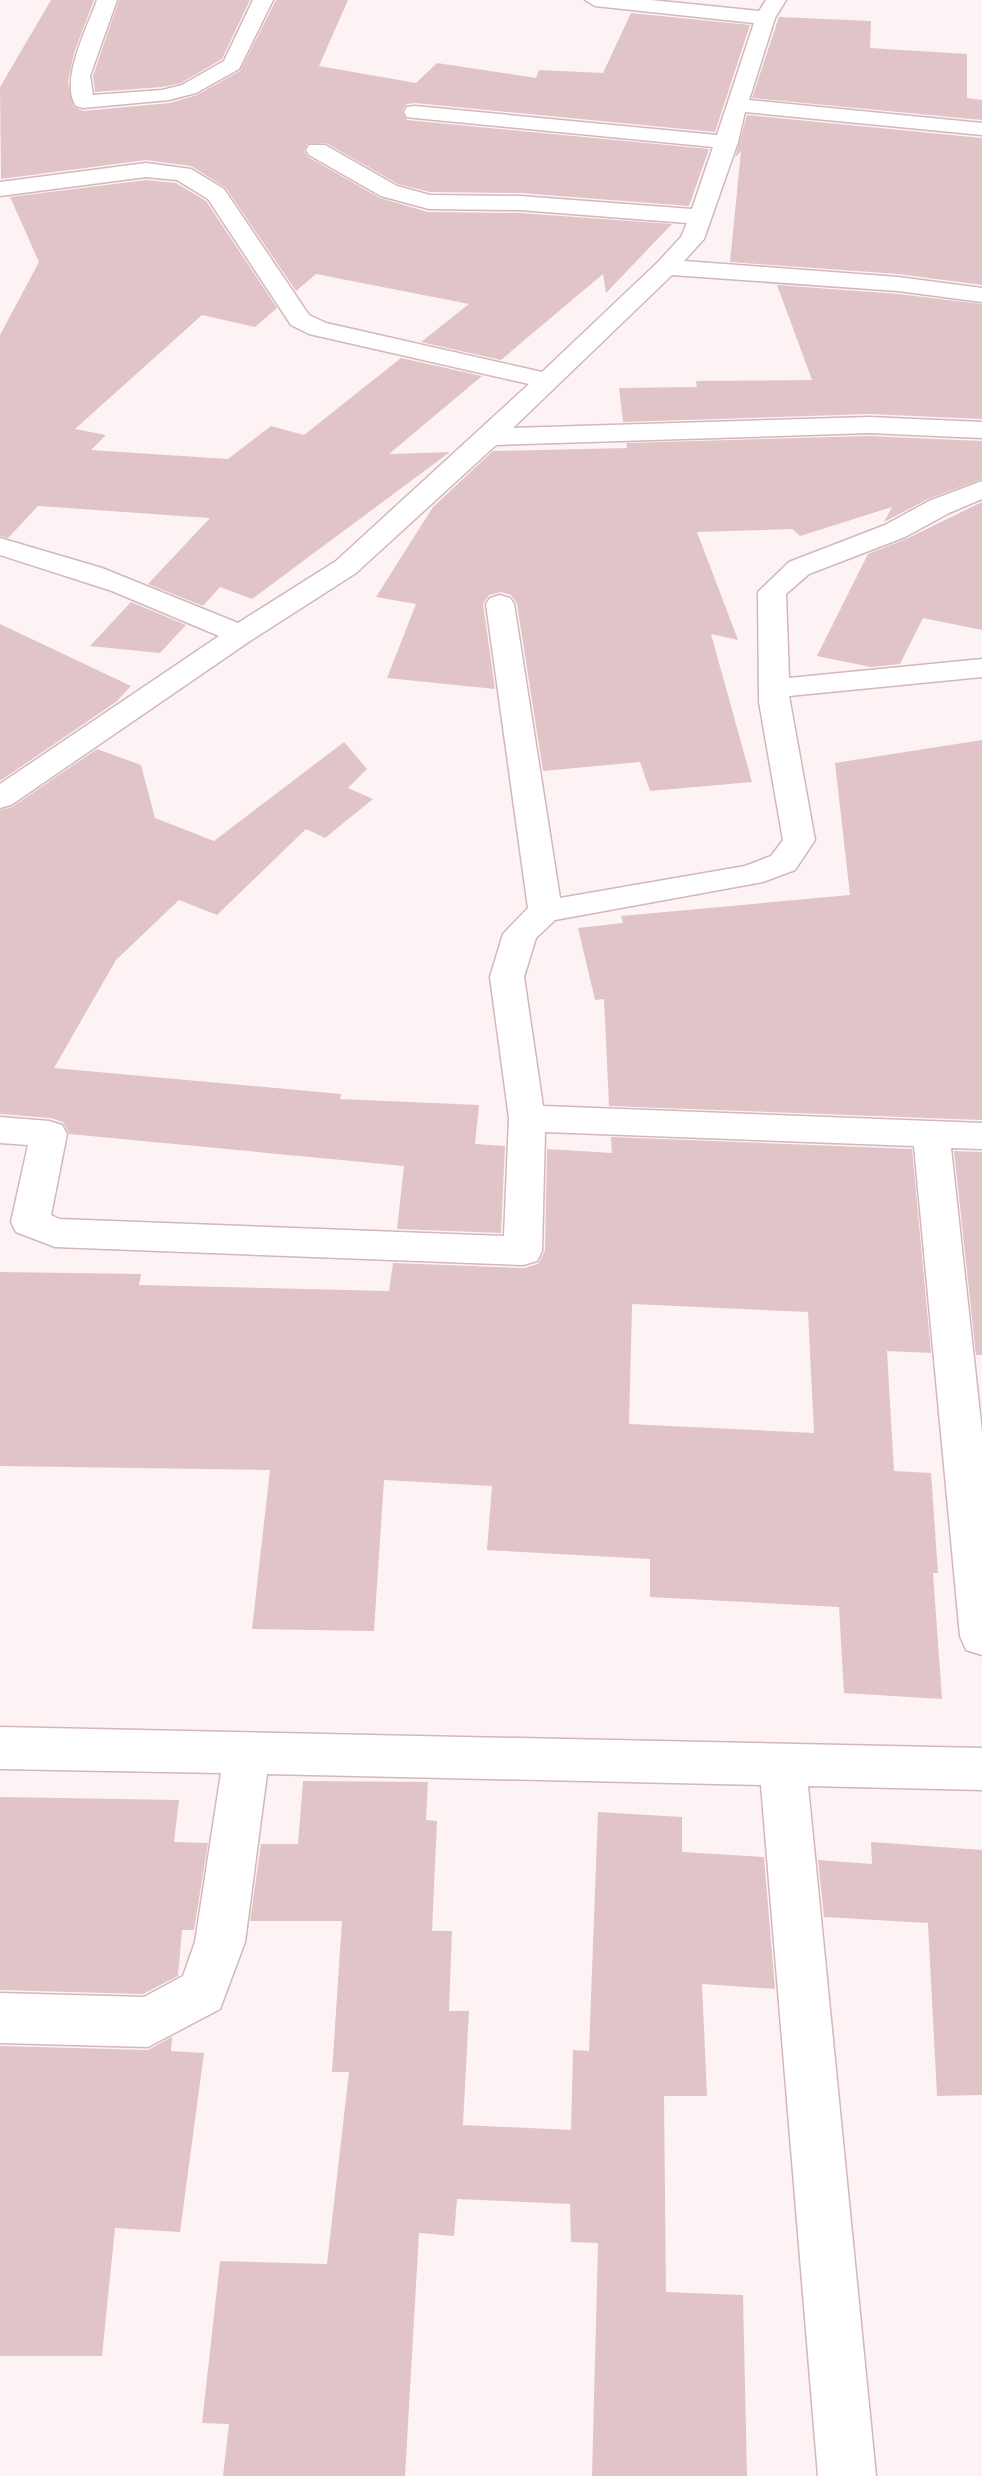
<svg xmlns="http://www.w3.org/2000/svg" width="982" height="2476" viewBox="0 0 982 2476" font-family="'Noto Sans',sans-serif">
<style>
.building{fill:#e0c4c8;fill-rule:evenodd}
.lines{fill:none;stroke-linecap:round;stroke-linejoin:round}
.minor-casing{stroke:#d2b7bb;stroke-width:3}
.minor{fill:#fff;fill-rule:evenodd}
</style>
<rect width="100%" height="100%" fill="#fef3f4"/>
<path class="building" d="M51 0H94L74 53 68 82 74 107 83 111 170 103 197 95 240 71 276 0H348L319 66 416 83 437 63 536 78 539 70 603 73 631 13 750 25 715 132 415 103 407 104 402 111 407 120 709 149 689 206 520 193 430 192 398 184 326 143 307 144 304 151 308 157 380 198 428 212 520 213 672 224 606 293 603 274 501 360 421 342 469 304 316 274 296 291 226 188 191 166 146 160 1 179 0 87Z
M119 0H250L222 59 181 83 162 87 95 92 93 76Z
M779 17 871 21 870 48 967 54V98L982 100V120L752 98Z
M747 115 982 138V285L898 274 730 262 741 151 735 158Z
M146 180 176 183 206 201 277 308 255 327 202 315 75 429 106 435 91 450 228 459 271 426 304 435 401 358 482 376 389 454 450 452 252 599 220 587 203 606 148 584 210 518 38 506 8 538 0 536V335L39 262 10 197Z
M777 285 898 294 982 304V419L869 414 623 422 619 388 697 387 696 381 812 380Z
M869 436 982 441V479L928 499 884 522 892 507 800 536 792 529 697 532 738 640 711 634 752 782 650 791 640 762 543 771 517 604 511 595 501 592 489 595 483 604 495 689 387 678 416 604 376 597 433 507 493 451 627 448 626 443Z
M982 502V630L923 618 900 664 871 667 817 656 868 554 906 539Z
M131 602 186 625 160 653 90 646Z
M0 624 131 686 116 702 0 781Z
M982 740V1120L609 1106 604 999 595 1000 578 928 623 923 621 916 850 895 835 763Z
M344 742 367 769 348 788 373 799 325 838 306 829 217 915 179 900 116 960 54 1068 341 1094 340 1099 479 1105 475 1144 505 1146 501 1233 397 1229 404 1166 69 1134 63 1122 50 1118 0 1114V810L12 807 97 749 141 765 155 818 214 841Z
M611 1137 912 1149 931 1353 887 1351 894 1471 931 1473 938 1573H933L942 1699 844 1693 839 1607 650 1597V1559L487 1550 492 1486 384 1480 374 1631 252 1629 270 1470 0 1466V1272L141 1274 139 1285 389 1291 393 1263 524 1268 538 1264 545 1251 547 1149 612 1153ZM632 1304 808 1312 814 1433 629 1424Z
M954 1151 982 1152V1355H976Z
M303 1781 428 1782 426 1820 437 1821 432 1931H452L449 2011H469L463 2125 571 2130 573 2050 589 2051 598 1812 682 1817V1852L764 1857 775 1989 702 1984 707 2096H664L666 2292 743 2295 747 2476H592L598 2243 571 2242 570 2204 457 2199 454 2236 419 2233 405 2476H223L229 2424 202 2423 220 2261 327 2264 349 2072H332L342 1921H250L261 1844H298Z
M0 1797 179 1800 174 1842 208 1843 194 1930H182L178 1976 143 1994 0 1990Z
M871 1842 982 1850V2095L937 2096 928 1923 824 1917 818 1860 872 1864Z
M172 2037 171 2051 204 2053 180 2232 115 2228 102 2356H0V2046L148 2050Z"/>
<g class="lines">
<defs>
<path id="minor" d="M97 0H117L90 76 93 95 162 90 182 85 224 61 253 0H273L239 69 196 93 169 100 83 108 76 106C59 81 88 26 97 0Z
M585 0H651L759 11 766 0H786L775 18 749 100 982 123V135L745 112 738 142 704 239 684 261 898 277 982 288V302L898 291 672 275 513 428 869 417 982 422V438L869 433 496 445 356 573 250 641 11 805 0 808V784L219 636 112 591 0 555V538L102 568 238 623 336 561 529 384 309 334 291 325 208 199 177 180 146 177 0 196V182L146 163 191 169 224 189 309 315 326 323 542 372 658 262 681 237 687 223 520 210 429 209 381 196 309 155 306 150 309 145H325L397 186 430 195 520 196 692 209 713 147 415 118 407 117 404 112 407 107 415 106 717 135 754 23 595 6Z
M982 481V499L949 513 905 537 809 574 786 594 789 678 982 659V677L789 696 815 840 795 870 763 882 555 920 536 938 524 977 543 1106 982 1123V1149L951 1148 982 1432V1655L966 1650 960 1636 914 1146 545 1132 542 1251 537 1261 523 1265 55 1247 16 1232 11 1222 28 1145 0 1143V1117L49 1121 62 1125 67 1134 51 1215 59 1219 504 1236 509 1118 490 977 503 934 528 908 486 604 490 598 500 595 510 598 514 604 560 898 745 866 771 856 783 840 759 702 758 592 789 562 885 525 929 501Z
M0 1727 982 1748V1790L808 1786 876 2476H818L761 1785 267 1774 245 1942 220 2009 148 2047 0 2043V1993L144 1997 183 1976 195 1942 221 1773 0 1769Z"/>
</defs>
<use href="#minor" class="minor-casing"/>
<use href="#minor" class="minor"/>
</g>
</svg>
